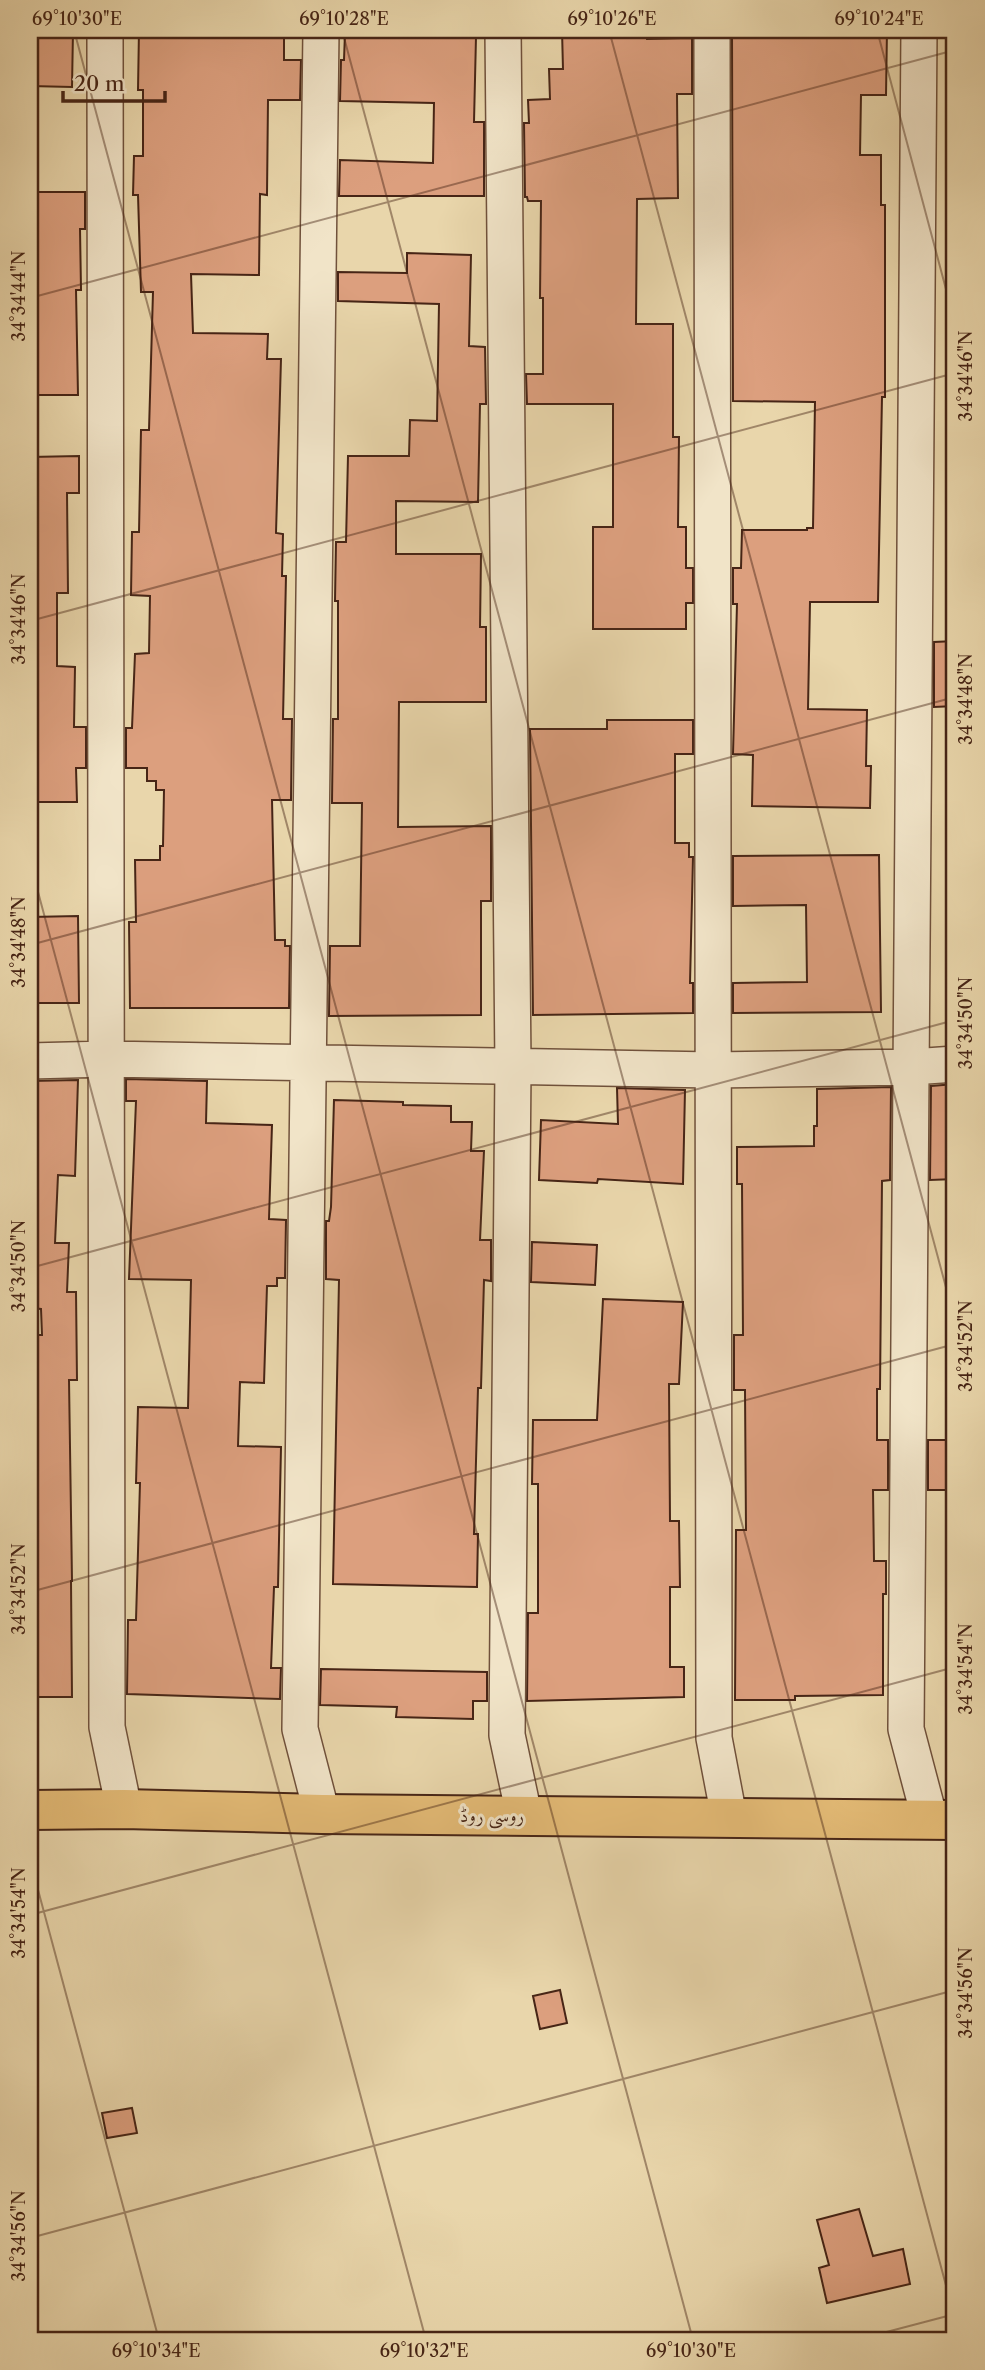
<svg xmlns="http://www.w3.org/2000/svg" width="985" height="2370" viewBox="0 0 985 2370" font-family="'Libre Caslon Text',Amiri,serif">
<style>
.building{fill:#dc9f7e;stroke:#472516;stroke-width:2}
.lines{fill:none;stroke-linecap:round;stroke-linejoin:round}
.minor-casing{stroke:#70513b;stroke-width:38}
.major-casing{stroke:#472516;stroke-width:42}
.minor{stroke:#f1e4c8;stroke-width:35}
.major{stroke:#e4bb76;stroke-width:38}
.ticks{fill:none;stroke:#472516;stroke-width:2;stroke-opacity:0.45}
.labels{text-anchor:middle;stroke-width:6;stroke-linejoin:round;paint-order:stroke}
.street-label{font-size:19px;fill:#472516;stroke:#f1e4c8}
.neatline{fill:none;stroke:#472516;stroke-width:2.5}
.ticks-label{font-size:18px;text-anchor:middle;fill:#472516}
</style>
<rect width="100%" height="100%" fill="#e9d6ab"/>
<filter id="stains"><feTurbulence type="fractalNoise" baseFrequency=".00286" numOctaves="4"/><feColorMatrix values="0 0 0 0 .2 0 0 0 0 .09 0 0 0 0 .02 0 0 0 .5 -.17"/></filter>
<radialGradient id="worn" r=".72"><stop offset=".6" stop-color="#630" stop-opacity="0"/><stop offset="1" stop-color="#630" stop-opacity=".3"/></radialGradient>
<path class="building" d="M139 30H284V60H301L300 100H268L267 195 260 194 259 275 191 274 193 333 268 334 267 359H281L276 533 283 534 282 576H286L283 719H292L291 800H272L275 940H285V946H290L289 1008H130L129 922H136L135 860H160V846H163L164 790H156V781H147V768H126V728H132L135 654 149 653 150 596 131 595 132 532H139L141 430H149L153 292H141L138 195H133L134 156H143V90H138Z
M562 30H646L647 39 692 38V94H677L678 198 637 199 636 324H673V437H679L678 527H686V568H693V603H686V629H593V527H613V404H527L526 374H543V298H540L541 201H528L527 197H525L524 123H529L528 100 550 99 549 69H563Z
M815 30H887L886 95H861L860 155H881V205H885V397H882L878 602H810L808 709 867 710 866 766H871L870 808 752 806 753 755 733 754 737 604H733V568H741L742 530H807V528H813L815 402 733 401 732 34H815Z
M30 31H73L72 87 30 86Z
M345 33 476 37 474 122H484V196H339L340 160 433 163 434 103 340 101 341 60H344Z
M30 192H85V229H80L81 290H76L78 395H30Z
M407 253 471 255 469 346 485 347 486 404H480L478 502 396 501V554H481L480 627H486V702H399L398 827 491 826V901H481V1015L329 1016 330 946H360L362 803H332L333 719H338V601H335L336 542H346L348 456H409L410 420 437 421 439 304 338 301V272L407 273Z
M79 456V493H67L68 593H57V666L75 667 74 727H86V768H76L77 802H30V457Z
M955 641V706L934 707V642Z
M607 720H693V754H675V843H689V857H693L690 983H693V1013L533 1015 530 729H607Z
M879 855 881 1012 733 1013V983L807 982 806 905 733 906V856Z
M78 916 79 1003H30V917Z
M126 1079 207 1081 206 1123 272 1125 269 1219 286 1220 285 1278H277V1286H267L264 1383 240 1382 238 1446 281 1447 278 1587H274L271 1668H281L280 1699 127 1694 128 1620H136L140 1483H136L138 1407 188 1408 191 1280 129 1279 136 1101H126Z
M78 1080 75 1176 58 1175 55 1243H69L67 1292H76L77 1380H69L72 1581H71L72 1697H30V1335H42L41 1309 30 1308V1081Z
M955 1084V1179L930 1180 931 1086Z
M891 1087 890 1180 882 1181 880 1389H877V1440H888V1490H873L874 1561H886V1594H883V1695L795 1696V1700H735L736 1530H746L745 1390H734V1335H743L742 1184H737V1147L814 1146V1126H817V1089Z
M617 1088 685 1090 683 1184 598 1179 597 1183 539 1180 541 1120 618 1124Z
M334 1100 403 1102V1105L451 1106V1122H472L471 1151H484L480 1240H491V1281L484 1280 481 1388H478L474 1534H478L477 1587 333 1584 339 1280 326 1279V1221H329L331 1207Z
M532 1242 597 1245 595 1285 531 1282Z
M603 1299 683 1302 679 1384H669L670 1521H679L680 1587H670V1667H684V1697L527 1701 528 1613H538V1484H532L533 1420H597Z
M928 1440H955V1490H928Z
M321 1669 487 1672V1701H473V1719L396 1717 397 1707 320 1705Z
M560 1990 567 2023 540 2029 533 1996Z
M132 2108 137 2133 107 2138 102 2113Z
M859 2209 873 2256 903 2249 910 2284 827 2303 819 2268 829 2265 817 2220Z"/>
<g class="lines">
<defs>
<path id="minor" d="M105 30 107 1727 124 1809
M321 30 300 1729 322 1814
M503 30 513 1067 507 1735 524 1815
M712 30 714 1738 729 1817
M919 30 906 1729 930 1820
M30 1061 107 1059 712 1070 912 1067 955 1064"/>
<path id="major" d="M30 1810 124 1809 322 1814 955 1820"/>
</defs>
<use href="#minor" class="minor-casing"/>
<use href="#major" class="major-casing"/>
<use href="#minor" class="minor"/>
<use href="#major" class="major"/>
</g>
<path class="ticks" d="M74 30 693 2340M342 30 955 2319M609 30 955 1321M877 30 955 323M30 298 955 50M30 621 955 373M30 862 426 2340M30 945 955 697M30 1268 955 1020M30 1592 955 1344M30 1860 159 2340M30 1915 955 1667M30 2238 955 1990M856 2340 955 2314"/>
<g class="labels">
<g class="street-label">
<text x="492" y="1822">روسی روڈ</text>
</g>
</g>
<rect width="985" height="2370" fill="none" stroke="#e9d6ab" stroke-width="77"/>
<path d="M63 91v10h102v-10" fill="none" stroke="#472516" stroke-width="3.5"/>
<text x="74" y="91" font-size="21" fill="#472516" stroke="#f1e4c8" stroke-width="5" paint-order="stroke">20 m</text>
<rect x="38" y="38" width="908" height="2294" class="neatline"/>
<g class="ticks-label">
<text x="77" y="25">69°10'30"E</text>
<text x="344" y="25">69°10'28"E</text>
<text x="612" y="25">69°10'26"E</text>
<text x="879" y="25">69°10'24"E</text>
<text transform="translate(19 296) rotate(-90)" y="6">34°34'44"N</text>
<text transform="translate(966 376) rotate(-90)" y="6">34°34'46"N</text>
<text transform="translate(19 619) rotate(-90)" y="6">34°34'46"N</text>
<text transform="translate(966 699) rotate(-90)" y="6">34°34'48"N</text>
<text transform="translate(19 942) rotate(-90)" y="6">34°34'48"N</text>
<text transform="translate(966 1023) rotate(-90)" y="6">34°34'50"N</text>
<text transform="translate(19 1266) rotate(-90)" y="6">34°34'50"N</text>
<text transform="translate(966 1346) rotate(-90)" y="6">34°34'52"N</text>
<text transform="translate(19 1589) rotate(-90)" y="6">34°34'52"N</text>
<text transform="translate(966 1669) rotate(-90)" y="6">34°34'54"N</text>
<text transform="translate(19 1913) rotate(-90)" y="6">34°34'54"N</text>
<text transform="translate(966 1993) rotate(-90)" y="6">34°34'56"N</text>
<text transform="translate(19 2236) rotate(-90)" y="6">34°34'56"N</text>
<text x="156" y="2357">69°10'34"E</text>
<text x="424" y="2357">69°10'32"E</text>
<text x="691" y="2357">69°10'30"E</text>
</g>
<rect width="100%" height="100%" filter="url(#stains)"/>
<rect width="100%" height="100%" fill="url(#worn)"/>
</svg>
